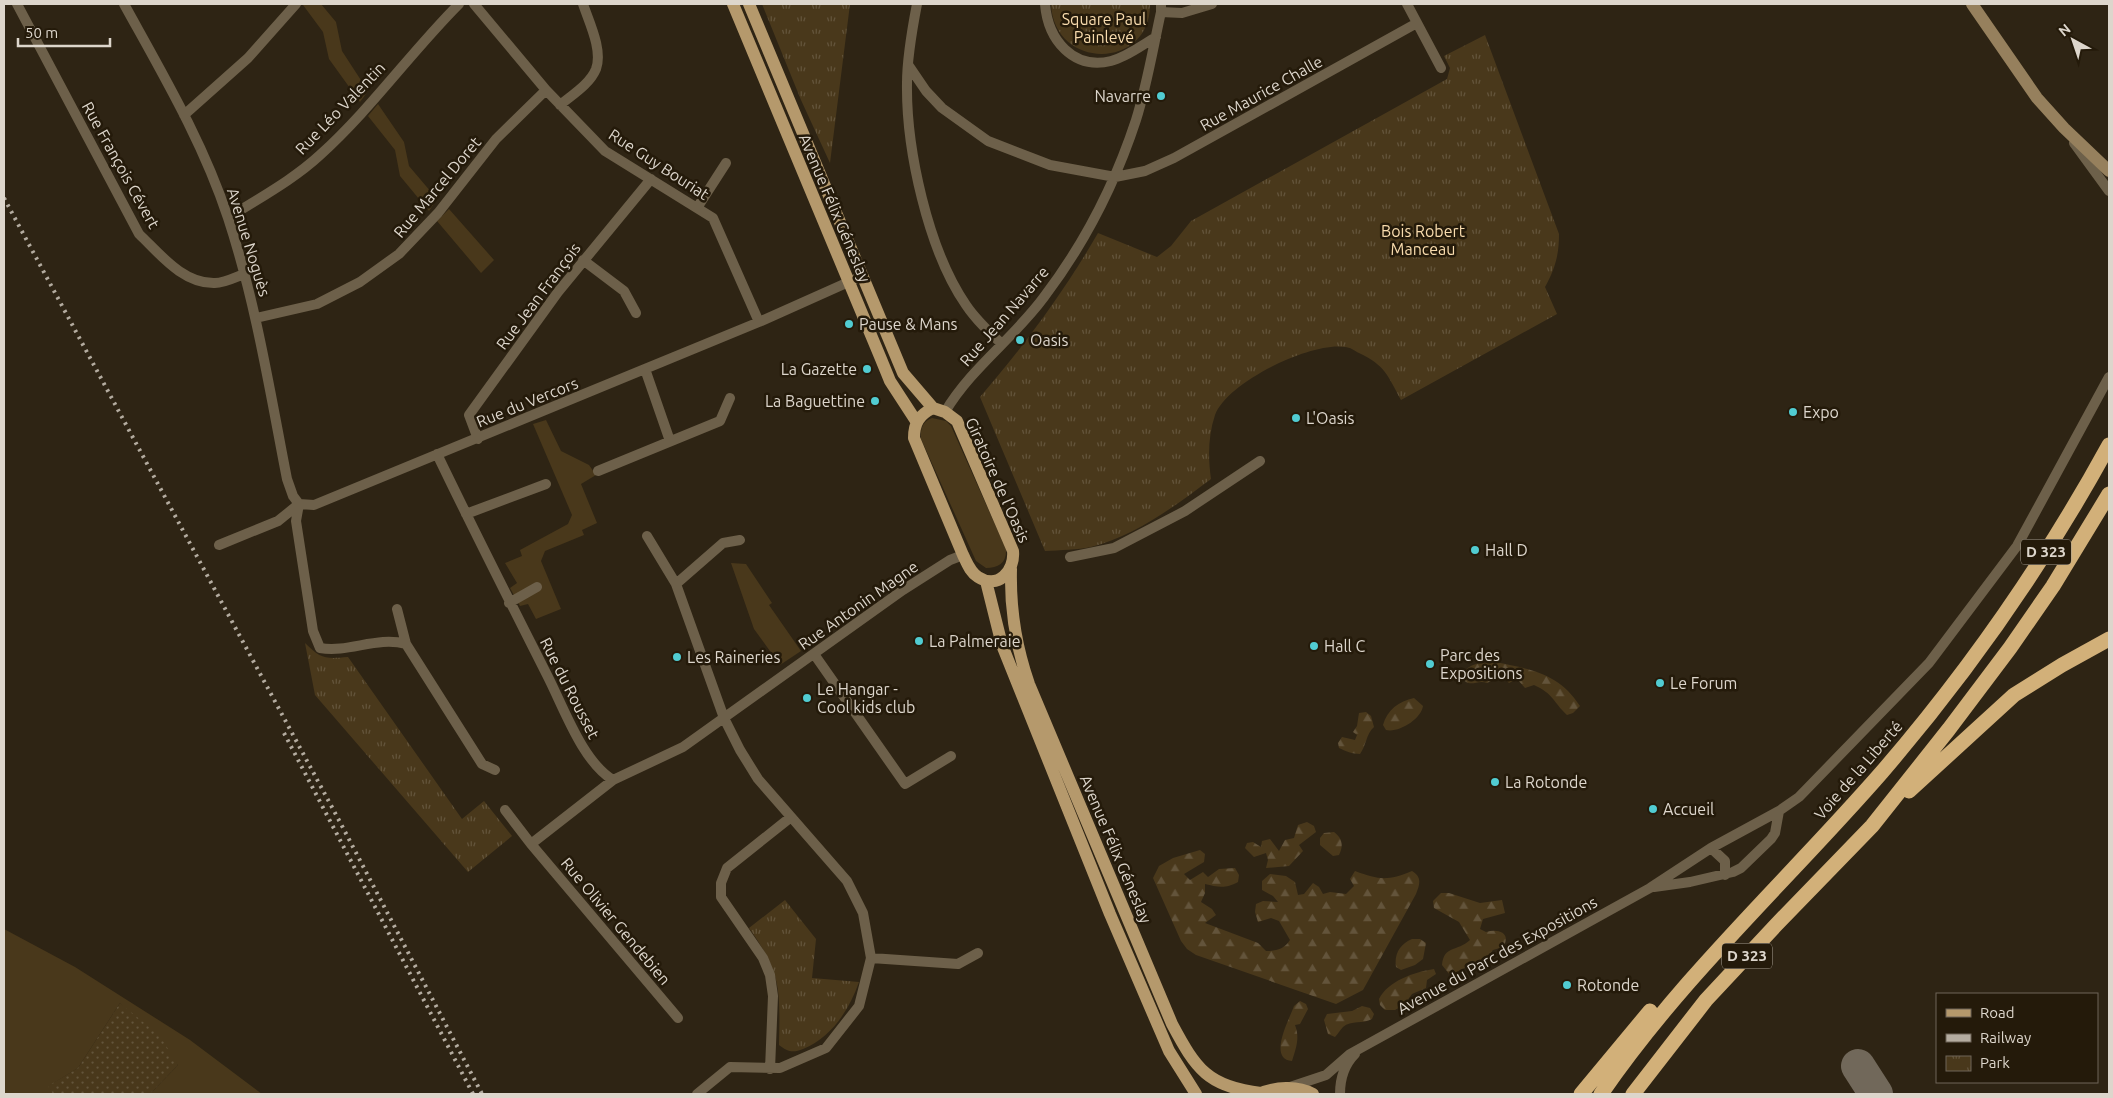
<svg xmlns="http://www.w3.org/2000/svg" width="2113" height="1098" viewBox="0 0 2113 1098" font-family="Ubuntu,sans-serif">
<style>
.grass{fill:#49381b}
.forest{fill:url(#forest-firs)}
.park{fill:url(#park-tufts)}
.garden{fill:url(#garden-dots)}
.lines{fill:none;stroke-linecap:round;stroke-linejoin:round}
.taxiway{stroke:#71685a;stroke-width:34}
.street{stroke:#6d604a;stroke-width:10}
.secondary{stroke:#96805d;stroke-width:12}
.primary{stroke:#b5996c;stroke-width:12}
.highway{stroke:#d2b079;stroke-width:15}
.rail{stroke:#b4aca0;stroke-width:4;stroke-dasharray:2.5 5;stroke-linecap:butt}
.poi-dot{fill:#51ccd2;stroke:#241a0a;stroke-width:2}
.labels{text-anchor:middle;stroke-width:5;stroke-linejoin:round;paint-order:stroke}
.shield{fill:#241a0a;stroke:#a69e92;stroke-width:1}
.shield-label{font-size:15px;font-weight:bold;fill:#ddd6cc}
.park-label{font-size:16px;fill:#f9dcae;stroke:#241a0a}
.street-label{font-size:16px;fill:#ddd6cc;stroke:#241a0a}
.poi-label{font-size:16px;fill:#ddd6cc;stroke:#241a0a;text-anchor:start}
</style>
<defs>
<pattern id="forest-firs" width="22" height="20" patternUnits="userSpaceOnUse" patternTransform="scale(1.25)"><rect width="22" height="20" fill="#49381b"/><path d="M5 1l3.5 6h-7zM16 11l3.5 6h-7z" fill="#63543b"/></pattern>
<pattern id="park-tufts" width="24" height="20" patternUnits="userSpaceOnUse" patternTransform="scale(1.25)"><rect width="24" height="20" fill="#49381b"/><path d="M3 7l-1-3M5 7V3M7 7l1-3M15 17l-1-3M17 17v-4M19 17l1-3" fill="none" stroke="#63543b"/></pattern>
<pattern id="garden-dots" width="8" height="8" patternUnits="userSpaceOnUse" patternTransform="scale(1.25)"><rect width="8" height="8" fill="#49381b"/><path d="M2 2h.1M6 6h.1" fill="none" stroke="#63543b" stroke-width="1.8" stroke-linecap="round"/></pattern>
</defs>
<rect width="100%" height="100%" fill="#2e2414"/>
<path class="grass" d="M304 4H321L336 22 342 51 368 91 360 102 329 59 323 32 303 5Z
M378 104 404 142 409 166 437 199 429 211 400 176 395 150 368 116Z
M449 209 494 260 481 273 437 221Z
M932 418 946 421 951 426 1006 549C1007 562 999 568 986 568L976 561 921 439C920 429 923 421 932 418Z
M546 420 561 451 589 465 596 475 581 484 597 523 582 530 584 535 545 551 541 561 561 609 536 619 528 604 520 606 510 588 517 583 505 563 522 556 520 550 568 524 572 515 533 424Z
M731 563 746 564 772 603 769 605 801 651 780 665 754 629Z
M4 929 75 967 190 1040 262 1094H150L178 1065 120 1003 78 1068 49 1086 53 1094H4Z"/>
<path class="forest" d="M1495 662C1530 669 1559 673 1580 706L1573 713 1567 715C1553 702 1554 694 1534 685L1525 688 1517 679 1509 683 1502 676H1497L1495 679 1487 683C1477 679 1470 689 1462 678 1466 662 1481 663 1495 662Z
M1414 698 1423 706C1421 719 1399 733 1386 730L1383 725C1387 710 1399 701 1414 698Z
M1366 712 1371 716 1374 727C1366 734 1366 746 1360 754 1353 754 1345 751 1339 748L1338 743 1342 737 1355 740 1357 735 1353 732 1357 726 1359 713Z
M1307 822 1314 826 1316 832 1299 845 1303 851 1289 866 1266 868 1268 860 1266 853 1254 857 1245 848 1247 843 1253 842 1261 847 1262 841 1270 839 1279 851 1285 840 1294 838 1298 825Z
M1334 832C1342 838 1344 845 1339 855L1333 856 1320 845V838L1324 833Z
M1200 850 1205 854 1204 862 1184 874 1190 880 1203 872 1208 877 1219 869 1235 868 1239 875 1238 882C1225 889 1218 887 1205 884V893L1201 902 1212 909 1216 915 1205 923 1258 943 1266 951C1277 951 1284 949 1290 940L1279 921 1271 918 1258 922 1255 912 1256 904 1263 901 1278 902 1273 896 1262 890V881L1270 874 1286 876 1295 882 1298 895 1304 894 1313 883 1319 887 1323 894 1330 892 1346 894 1354 886 1350 879 1355 871C1379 880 1388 881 1412 871 1422 877 1420 884 1416 894L1363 990 1336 1004 1196 955 1187 949 1181 941 1153 878 1159 866 1173 858Z
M1441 893H1449L1480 903 1502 900 1505 913 1483 919 1480 929 1486 932C1498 928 1512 933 1503 947L1493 950 1482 963 1471 965 1450 975 1442 965C1444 945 1457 952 1470 940L1459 922 1434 908 1433 901Z
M1412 939H1420L1426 943 1423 959 1415 965 1401 970 1396 967C1394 954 1400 944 1412 939Z
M1434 969 1436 974 1427 980 1426 988 1412 994 1404 1005 1395 1010H1385L1380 1005 1379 999C1388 981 1414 972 1434 969Z
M1300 1001 1306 1004 1308 1009 1300 1024 1295 1025C1300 1038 1296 1048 1292 1061 1267 1059 1290 1018 1294 1006Z
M1362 1006 1370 1008 1374 1014 1372 1019C1363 1024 1351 1020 1343 1027 1340 1030 1338 1034 1335 1037L1328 1034 1324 1020 1327 1014 1352 1011Z"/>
<path class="park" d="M762 4H850L830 163 801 100Z
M1051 4H1150C1151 70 1054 71 1051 4Z
M1485 35 1559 234C1559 255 1555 269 1545 287L1557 314 1401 400C1388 376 1385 365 1359 353 1355 351 1350 347 1345 347 1312 341 1227 382 1215 415 1208 436 1208 458 1211 479 1175 506 1135 536 1091 547 1077 550 1060 550 1045 551L980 397C1024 346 1064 292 1098 233L1157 257 1171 246 1191 221 1447 79 1450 68 1444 56Z
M305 643C321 659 325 659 348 657L462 819 484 801 512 836 468 872 315 695Z
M785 900 816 939 812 978 859 982C849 1010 832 1037 803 1049 793 1053 788 1052 779 1045 780 990 782 974 749 928Z"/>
<path class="garden" d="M120 1003 160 1036 178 1065 150 1094H53L48 1086 78 1068Z"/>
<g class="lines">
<path class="taxiway" d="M1858 1066 1876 1094"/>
<path class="street" d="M17 4 139 234C160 254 183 284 215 283 224 283 236 277 244 274
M124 4C162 73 203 142 228 218 256 303 270 392 287 479L293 496 299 504
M474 4 546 90 605 151 713 218 759 322
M917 4C912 30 907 57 907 83 906 149 928 250 966 305 976 320 989 332 1002 344
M1045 4C1048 40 1073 70 1111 61 1127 57 1142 45 1156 37
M1407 4 1441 68
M1161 12 1182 13 1212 4
M909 66 926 91 942 108 988 141 1050 165 1115 177 1145 171 1174 158 1417 23
M560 105C572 95 590 84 596 69 603 50 589 22 583 4
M184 115 248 58 296 4
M2074 143 2109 191
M697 208 726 163
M228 218C259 198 293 180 320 155 371 109 411 52 459 4
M583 260 624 291 636 313
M256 318 317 304 360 282 399 254 438 213 496 139 546 90
M645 369 670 441
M945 412C971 368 1014 338 1044 297 1085 243 1115 184 1136 120 1147 85 1153 48 1161 12V4
M478 439 469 415 558 292 651 179
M437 454C473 529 510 602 547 675 564 708 582 761 613 780
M598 471 720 421 730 398
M299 504 296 521 313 631 320 648C349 653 377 636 406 644L482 764 495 770
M466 514 546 484
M647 536 676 584
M219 545 278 521 299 504 314 505 759 322 862 276
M1070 557 1114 548 1185 511 1260 461
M509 603 537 587
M397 609 406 644
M814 654 905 784 951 756
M505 810 531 844
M1711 848 1725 861V875
M1654 887 1690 882 1733 872 1741 868 1771 839 1775 833 1779 811
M871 958 958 964 978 953
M678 1018 531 844 613 780 683 747 903 590 950 560 963 555
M770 1069 773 996 770 975 763 958 721 897V883L727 868 791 817
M1290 1087 1326 1075 1350 1054 1650 888 1711 848 1779 811 1799 797 1929 663 2017 546 2109 377
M697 1094 730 1067 780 1068 826 1048 859 1006 871 958 863 913 847 881 758 779 740 750 724 718 676 584 723 543 740 540
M1340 1094C1340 1079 1344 1065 1355 1054"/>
<path class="secondary" d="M1972 4 2037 98 2064 128 2109 171"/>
<path class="primary" d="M733 4 881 359 890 381 916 421
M749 4 903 373 933 408
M933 408 945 412 957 421 1013 551C1015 571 998 590 978 577 970 572 967 563 963 555L914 438C914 423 919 415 933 408Z
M1011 569C1010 608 1016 647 1029 684L1172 1024C1196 1069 1208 1087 1261 1093
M986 581 1002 645 1110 914 1169 1051 1196 1094
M1259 1094C1275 1087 1297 1085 1313 1094"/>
<path class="highway" d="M1909 791 2014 695 2062 665 2109 639
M1581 1094 1650 1011
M1601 1094C1682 976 1788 880 1882 772 1969 671 2045 562 2109 445
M1633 1094 1706 1000 1776 925 1872 826 1949 729 2010 648 2053 586 2109 494"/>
<path class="rail" d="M4 198 341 824 482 1094
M284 733 473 1094"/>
</g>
<g class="poi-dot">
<circle cx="1161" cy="96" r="5"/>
<circle cx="849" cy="324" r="5"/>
<circle cx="1020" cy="340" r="5"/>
<circle cx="867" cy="369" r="5"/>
<circle cx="875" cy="401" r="5"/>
<circle cx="1793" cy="412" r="5"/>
<circle cx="1296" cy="418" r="5"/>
<circle cx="1475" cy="550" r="5"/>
<circle cx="919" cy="641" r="5"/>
<circle cx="1314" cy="646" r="5"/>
<circle cx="677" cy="657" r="5"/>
<circle cx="1430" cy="664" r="5"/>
<circle cx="1660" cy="683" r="5"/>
<circle cx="807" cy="698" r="5"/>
<circle cx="1495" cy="782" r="5"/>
<circle cx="1653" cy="809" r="5"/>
<circle cx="1567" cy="985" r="5"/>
</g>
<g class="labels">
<g class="shield">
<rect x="2021" y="539.5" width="50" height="25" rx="4"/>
<rect x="1722" y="943.5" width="50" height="25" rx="4"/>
</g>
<g class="shield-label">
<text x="2046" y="557">D 323</text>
<text x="1747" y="961">D 323</text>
</g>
<g class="park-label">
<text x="1104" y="25">Square Paul<tspan x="1104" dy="18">Painlevé</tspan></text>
<text x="1423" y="237">Bois Robert<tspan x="1423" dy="18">Manceau</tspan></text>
</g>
<g class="street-label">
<text transform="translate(1261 93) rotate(-29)" y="6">Rue Maurice Challe</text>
<text transform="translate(340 108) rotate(-46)" y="6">Rue Léo Valentin</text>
<text transform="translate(659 164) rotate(33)" y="6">Rue Guy Bouriat</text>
<text transform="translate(121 165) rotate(61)" y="6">Rue François Cévert</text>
<text transform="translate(437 187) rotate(-50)" y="6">Rue Marcel Doret</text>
<text transform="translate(835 208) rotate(67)" y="6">Avenue Félix Géneslay</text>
<text transform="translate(249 242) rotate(73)" y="6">Avenue Noguès</text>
<text transform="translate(538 296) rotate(-53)" y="6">Rue Jean François</text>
<text transform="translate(1004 316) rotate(-49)" y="6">Rue Jean Navarre</text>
<text transform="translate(527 402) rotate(-22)" y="6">Rue du Vercors</text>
<text transform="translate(998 480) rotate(66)" y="6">Giratoire de l'Oasis</text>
<text transform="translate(858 605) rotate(-35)" y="6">Rue Antonin Magne</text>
<text transform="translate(570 688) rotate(63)" y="6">Rue du Rousset</text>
<text transform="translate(1858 770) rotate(-49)" y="6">Voie de la Liberté</text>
<text transform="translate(1116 849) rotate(67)" y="6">Avenue Félix Géneslay</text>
<text transform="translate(616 921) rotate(50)" y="6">Rue Olivier Gendebien</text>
<text transform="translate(1497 955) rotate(-29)" y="6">Avenue du Parc des Expositions</text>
</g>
<g class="poi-label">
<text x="1151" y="102" text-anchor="end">Navarre</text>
<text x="859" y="330">Pause &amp; Mans</text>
<text x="1030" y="346">Oasis</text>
<text x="857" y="375" text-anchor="end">La Gazette</text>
<text x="865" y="407" text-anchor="end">La Baguettine</text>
<text x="1803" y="418">Expo</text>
<text x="1306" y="424">L'Oasis</text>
<text x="1485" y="556">Hall D</text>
<text x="929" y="647">La Palmeraie</text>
<text x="1324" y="652">Hall C</text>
<text x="1440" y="661">Parc des<tspan x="1440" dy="18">Expositions</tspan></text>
<text x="687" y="663">Les Raineries</text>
<text x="1670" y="689">Le Forum</text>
<text x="817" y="695">Le Hangar -<tspan x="817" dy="18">Cool kids club</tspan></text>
<text x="1505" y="788">La Rotonde</text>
<text x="1663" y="815">Accueil</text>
<text x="1577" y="991">Rotonde</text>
</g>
</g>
<rect width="2113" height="1098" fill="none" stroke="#ddd6cc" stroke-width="10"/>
<rect x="1936" y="993" width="162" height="90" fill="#241a0a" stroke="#6e6558"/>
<rect x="1946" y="1009" width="25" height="8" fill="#b5996c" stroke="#6e6558"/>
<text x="1980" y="1018" font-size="15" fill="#ddd6cc">Road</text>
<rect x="1946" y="1034" width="25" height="8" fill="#b4aca0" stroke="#6e6558"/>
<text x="1980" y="1043" font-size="15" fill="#ddd6cc">Railway</text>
<rect x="1946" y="1056" width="25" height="15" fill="url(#park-tufts)" stroke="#6e6558"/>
<text x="1980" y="1068" font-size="15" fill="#ddd6cc">Park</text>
<g transform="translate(2073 40) rotate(320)" stroke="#241a0a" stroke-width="4" paint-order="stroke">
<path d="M0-4L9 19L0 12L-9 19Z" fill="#ddd6cc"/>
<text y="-8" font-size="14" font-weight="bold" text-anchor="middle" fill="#ddd6cc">N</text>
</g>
<path d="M18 38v8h92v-8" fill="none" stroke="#ddd6cc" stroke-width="2.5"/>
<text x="25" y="38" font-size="15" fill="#ddd6cc" stroke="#241a0a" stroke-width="4" paint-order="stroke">50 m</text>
</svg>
